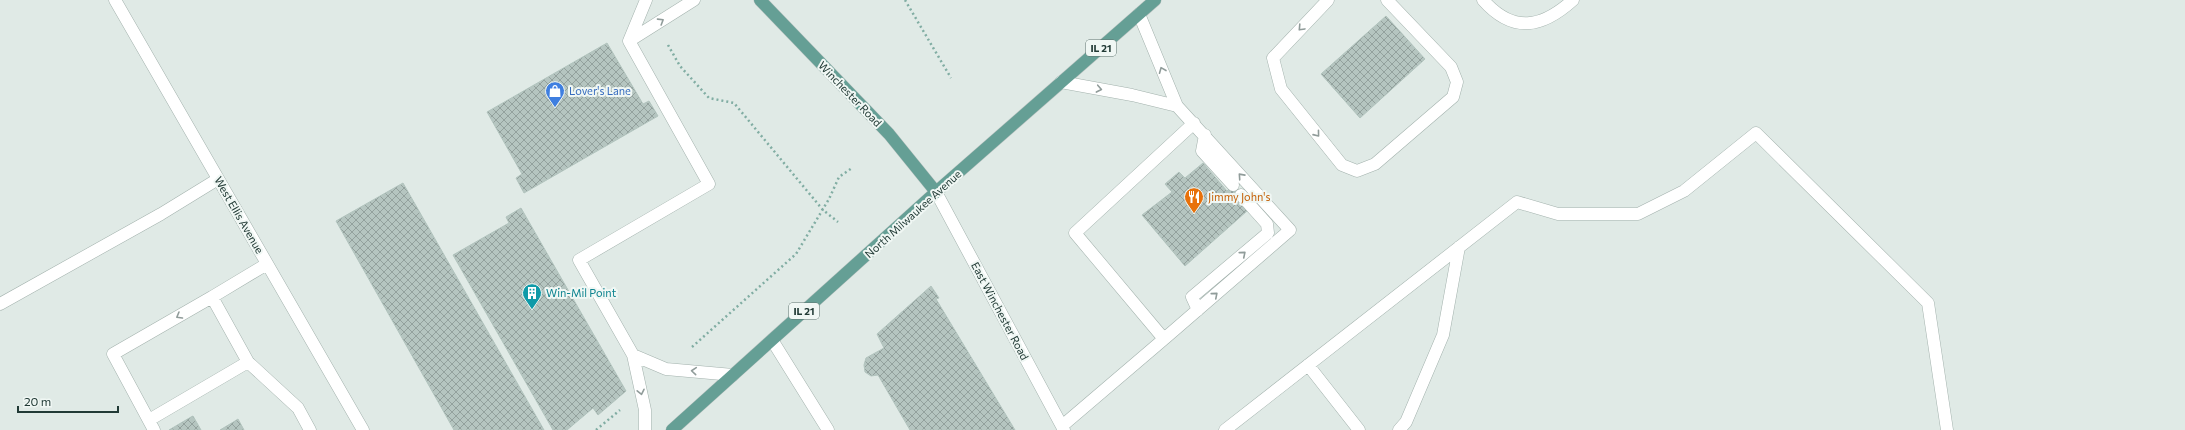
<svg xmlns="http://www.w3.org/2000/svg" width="2185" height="430" viewBox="0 0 2185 430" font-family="Commissioner,sans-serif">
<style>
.building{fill:url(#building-cross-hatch);stroke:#b2c4be}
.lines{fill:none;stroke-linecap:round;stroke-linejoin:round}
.minor-casing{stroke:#a3b2ad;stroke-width:13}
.major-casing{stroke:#bcc4c2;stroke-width:13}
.path{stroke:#81ada3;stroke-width:2.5;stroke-dasharray:2 3;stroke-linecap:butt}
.minor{stroke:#fff;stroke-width:12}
.major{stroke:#659f95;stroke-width:12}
.oneway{stroke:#909c9a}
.labels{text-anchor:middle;stroke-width:4;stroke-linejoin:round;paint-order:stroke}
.shield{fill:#f0f7f4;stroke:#5f736e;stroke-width:1}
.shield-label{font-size:10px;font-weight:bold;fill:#213a35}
.shop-label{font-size:11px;fill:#366cbe;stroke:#f0f7f4;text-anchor:start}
.street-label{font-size:11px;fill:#213a35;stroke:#f0f7f4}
.food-label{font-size:11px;fill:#c56008;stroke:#f0f7f4;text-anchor:start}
.culture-label{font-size:11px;fill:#0d838f;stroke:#f0f7f4;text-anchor:start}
</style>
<defs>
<pattern id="building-cross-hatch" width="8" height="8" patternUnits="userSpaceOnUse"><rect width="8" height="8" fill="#b5c5c0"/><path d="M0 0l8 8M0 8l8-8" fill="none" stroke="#93a19d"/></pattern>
</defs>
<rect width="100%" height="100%" fill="#e0eae6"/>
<path class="building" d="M1386 16 1425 59 1360 118 1321 74Z
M607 43 643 104 649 101 658 116 524 193 516 178 522 174 487 112Z
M1203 163 1227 191 1234 184 1242 194 1236 199 1247 211 1185 266 1142 215 1172 192 1165 184 1179 172 1185 178Z
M403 183 443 253 544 430H454L336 221Z
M521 208 626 391 598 415 593 408 567 430H553L453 255 509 223 506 217Z
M931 286 939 298 936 299 1015 430H910L878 375 871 376 865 372 864 365 866 358 884 348 877 334Z
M193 416 201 430H169L191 417Z
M238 419 244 430H220L235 421Z"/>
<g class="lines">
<defs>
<path id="minor" d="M115 0 363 430
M1328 0 1273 58 1281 89 1342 165 1357 171 1375 164 1453 97 1457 82 1451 67 1387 0
M1483 0C1513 34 1542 28 1573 0
M1139 14 1177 106 1290 230 1164 339
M629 41 709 184 579 260 633 355 645 410V430
M629 41 694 0
M629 41 646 0
M1061 82 1132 95 1177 106
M1205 135 1202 151 1233 185
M936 192 1064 430
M267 264 212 297 248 362 298 408 310 430
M0 304 161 214 218 179
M1198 310 1192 297 1268 233 1267 224 1241 195
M772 340 828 430
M633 355 666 369 733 375
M1308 365 1359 430
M149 420 248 362
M1062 426 1164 339 1075 233 1194 123
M154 430 113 354 212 297
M1225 430 1517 202 1558 214H1638L1684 191 1756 133 1928 303 1947 430
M1399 430 1406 422 1443 335 1459 247"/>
<path id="major" d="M760 0 889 134 936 192
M672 430 936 192 1155 0"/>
</defs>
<use href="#minor" class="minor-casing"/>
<use href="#major" class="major-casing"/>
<path class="path" d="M905 0 951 78
M668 45 680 66 709 98 734 103 823 210 838 222
M692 347 796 254 829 199 839 177 852 168
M596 430 620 410"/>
<use href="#minor" class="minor"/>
<use href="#major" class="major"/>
</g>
<defs><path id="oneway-chevron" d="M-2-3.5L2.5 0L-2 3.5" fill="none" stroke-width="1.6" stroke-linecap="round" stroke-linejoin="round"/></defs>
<g class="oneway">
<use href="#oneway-chevron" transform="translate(661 21) rotate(-32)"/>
<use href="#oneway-chevron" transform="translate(1301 28) rotate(133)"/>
<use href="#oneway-chevron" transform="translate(1162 70) rotate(-112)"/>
<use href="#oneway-chevron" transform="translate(1099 89) rotate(11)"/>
<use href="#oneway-chevron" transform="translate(1317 134) rotate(51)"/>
<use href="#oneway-chevron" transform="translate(1241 176) rotate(-132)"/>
<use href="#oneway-chevron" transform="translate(1243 254) rotate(-40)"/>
<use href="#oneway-chevron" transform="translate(1215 295) rotate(-41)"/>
<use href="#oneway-chevron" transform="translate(179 316) rotate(150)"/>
<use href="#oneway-chevron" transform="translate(694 371) rotate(-175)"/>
<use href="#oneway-chevron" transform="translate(641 392) rotate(78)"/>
</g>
<defs>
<symbol id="shop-pin" viewBox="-11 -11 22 30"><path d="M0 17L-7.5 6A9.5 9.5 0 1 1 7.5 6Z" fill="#3f7fe0" stroke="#f0f7f4"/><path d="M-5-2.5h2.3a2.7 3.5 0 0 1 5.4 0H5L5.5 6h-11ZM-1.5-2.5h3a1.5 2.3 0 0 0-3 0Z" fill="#fff"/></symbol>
<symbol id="restaurant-pin" viewBox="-11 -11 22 30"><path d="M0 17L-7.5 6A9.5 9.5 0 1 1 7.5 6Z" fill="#e8710a" stroke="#f0f7f4"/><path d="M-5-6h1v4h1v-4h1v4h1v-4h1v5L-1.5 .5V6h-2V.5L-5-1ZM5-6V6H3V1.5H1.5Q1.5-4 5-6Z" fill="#fff"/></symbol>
<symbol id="building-pin" viewBox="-11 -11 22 30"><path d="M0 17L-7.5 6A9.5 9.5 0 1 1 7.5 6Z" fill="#0f9aa8" stroke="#f0f7f4"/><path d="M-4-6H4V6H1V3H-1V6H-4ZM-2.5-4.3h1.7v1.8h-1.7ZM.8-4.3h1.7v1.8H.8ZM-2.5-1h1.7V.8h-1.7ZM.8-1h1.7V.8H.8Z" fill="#fff"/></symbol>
</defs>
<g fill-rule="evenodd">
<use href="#shop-pin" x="544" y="80" width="22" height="30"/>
<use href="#restaurant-pin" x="1183" y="186" width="22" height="30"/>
<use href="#building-pin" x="521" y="282" width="22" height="30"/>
</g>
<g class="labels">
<g class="shield">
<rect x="1086" y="40" width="30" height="16" rx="3"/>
<rect x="789" y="303" width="30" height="16" rx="3"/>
</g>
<g class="shield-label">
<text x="1101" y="52">IL 21</text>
<text x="804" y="315">IL 21</text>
</g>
<g class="shop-label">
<text x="569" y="95">Lover's Lane</text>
</g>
<g class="street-label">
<text transform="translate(850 94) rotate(46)" y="4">Winchester Road</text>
<text transform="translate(913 214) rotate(-42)" y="4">North Milwaukee Avenue</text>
<text transform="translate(239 215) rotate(60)" y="4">West Ellis Avenue</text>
<text transform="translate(1000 311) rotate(62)" y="4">East Winchester Road</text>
</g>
<g class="food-label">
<text x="1208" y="201">Jimmy John's</text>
</g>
<g class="culture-label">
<text x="546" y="297">Win-Mil Point</text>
</g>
</g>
<path d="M18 406v6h100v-6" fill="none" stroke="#213a35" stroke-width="2"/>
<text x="24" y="406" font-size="12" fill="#213a35" stroke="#f0f7f4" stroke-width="3" paint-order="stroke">20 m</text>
</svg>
